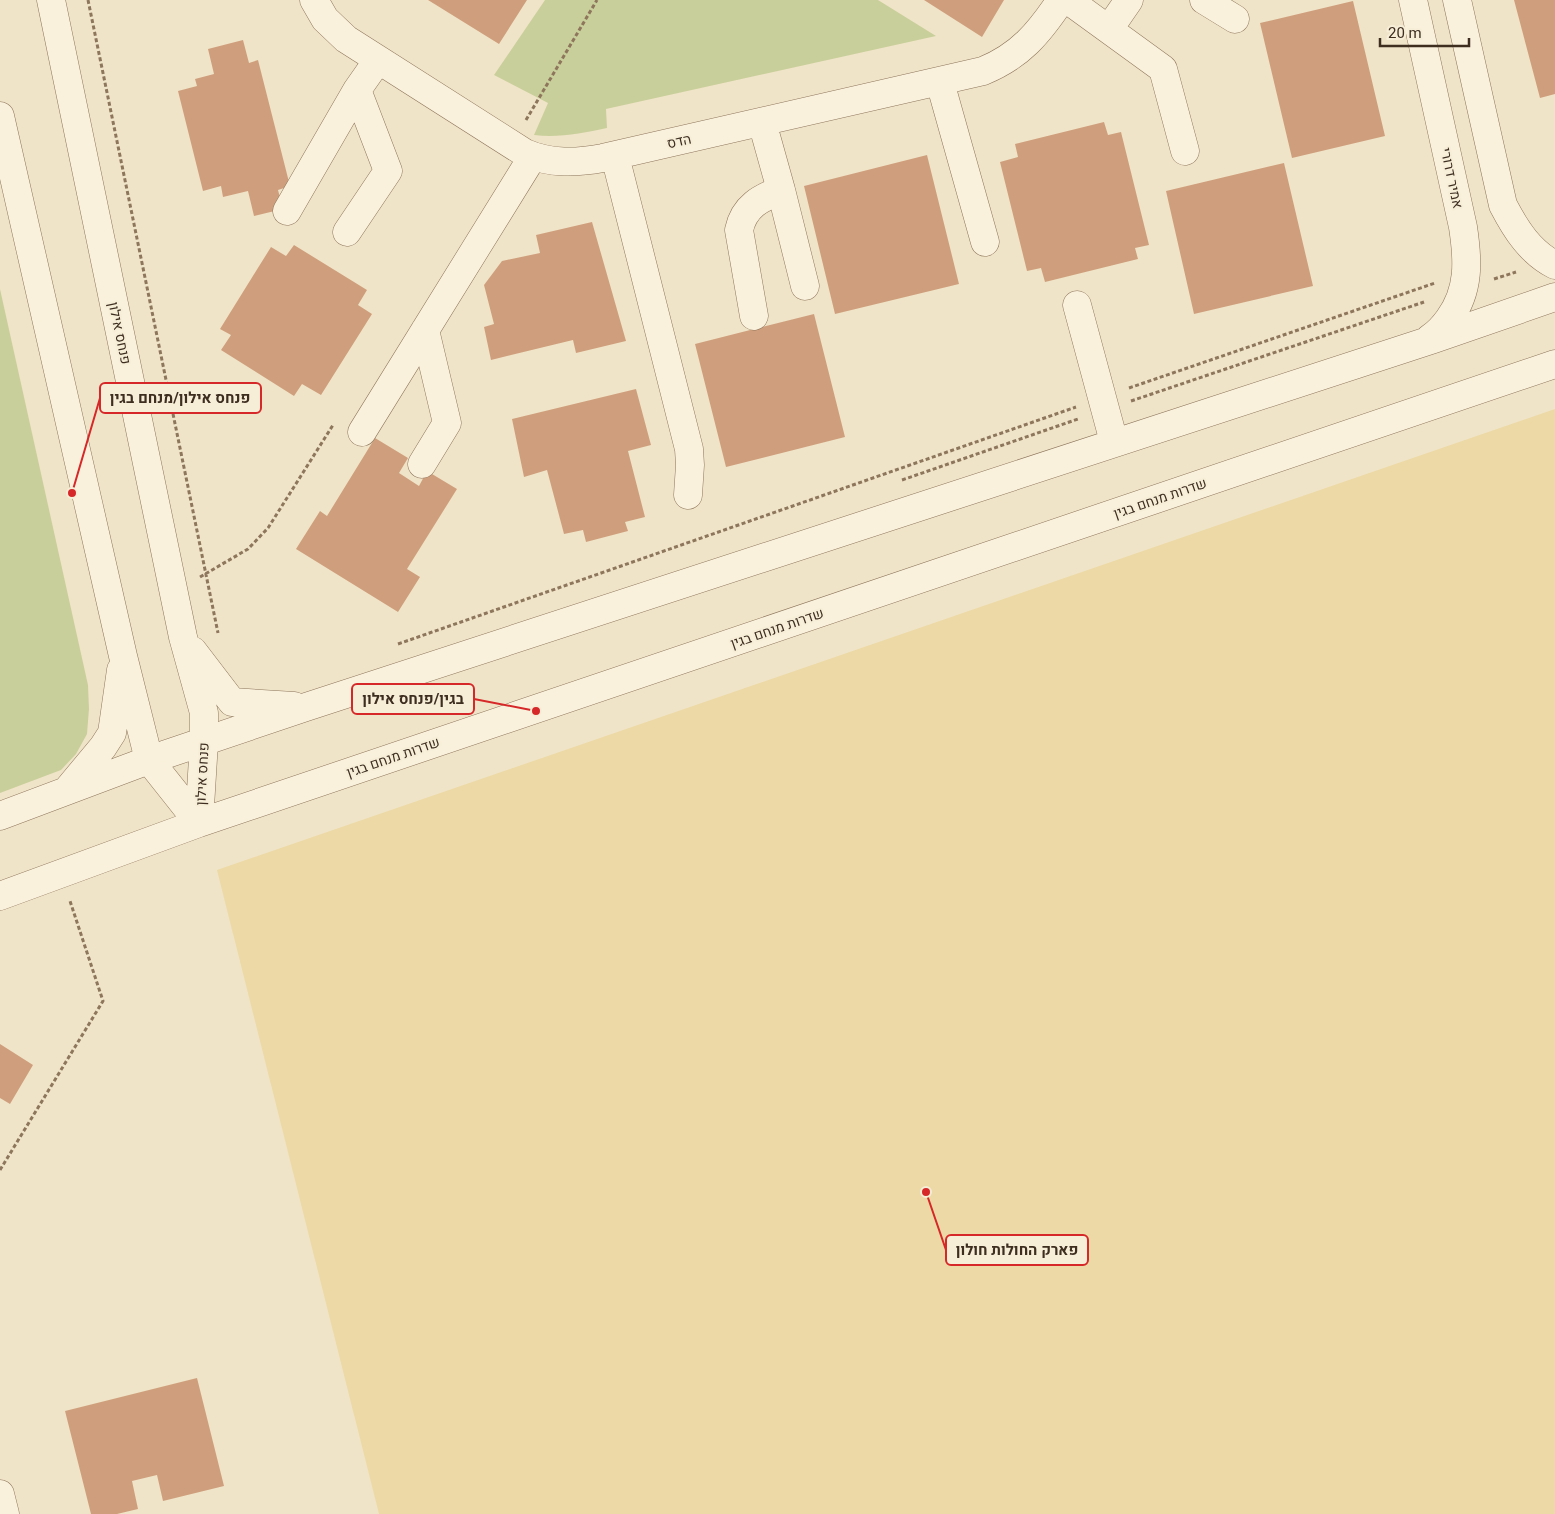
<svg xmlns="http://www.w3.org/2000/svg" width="1555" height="1514" viewBox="0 0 1555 1514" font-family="Georgia,Heebo,serif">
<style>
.green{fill:#c9cf9b}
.sand{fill:#ecd9a5}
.building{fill:#cf9f7d}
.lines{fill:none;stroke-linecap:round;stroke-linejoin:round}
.minor-casing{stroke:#8d765c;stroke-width:29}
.path{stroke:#8d765c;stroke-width:3;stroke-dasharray:4 2.5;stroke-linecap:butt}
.minor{stroke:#faf1dc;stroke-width:28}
.labels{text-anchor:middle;stroke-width:4;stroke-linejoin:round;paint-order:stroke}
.street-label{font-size:14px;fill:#3d2e20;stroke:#f7eed8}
.leader{fill:none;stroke:#d62828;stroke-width:2}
.callout-dot{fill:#d62828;stroke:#f7eed8;stroke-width:2}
.callout{fill:#f7eed8;stroke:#d62828;stroke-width:2}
.callout-label{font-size:15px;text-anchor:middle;font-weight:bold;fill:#3d2e20}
</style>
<rect width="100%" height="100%" fill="#f0e4c8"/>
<path class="green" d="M545 0H878L936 36 606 109 607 128C583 133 559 138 534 135L548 103 494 75Z
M0 289 88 685 89 709 87 734 76 754 61 770 0 793Z"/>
<path class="sand" d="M1555 409V1514H379L217 870Z"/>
<path class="building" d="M428 0H527L499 44Z
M924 0H1004L982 37Z
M1514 0H1555V94L1540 98Z
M1353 1 1385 136 1292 158 1260 23Z
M243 40 249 63 258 60 290 186 278 190 283 209 254 216 248 191 223 197 221 186 203 191 178 91 197 86 195 79 214 74 208 49Z
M1104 122 1108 135 1121 132 1149 245 1135 248 1138 259 1045 282 1041 268 1027 271 1000 162 1018 157 1015 144Z
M927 155 959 284 835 314 804 186Z
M1284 163 1313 286 1194 314 1166 191Z
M592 222 626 341 576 353 573 340 491 360 484 327 494 324 484 285 502 261 540 253 536 235Z
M294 245 367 290 358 305 372 314 321 395 302 384 294 396 221 350 231 335 220 329 271 247 286 256Z
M814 314 845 437 726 467 695 344Z
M636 389 651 445 628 451 645 517 625 522 628 531 586 542 583 530 564 534 547 470 524 477 512 419Z
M375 438 408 458 399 473 419 486 427 471 457 489 407 569 420 577 398 612 296 549 320 511 327 516Z
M0 1044 33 1065 10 1104 0 1098Z
M197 1378 224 1486 163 1501 157 1475 132 1481 138 1509 117 1514H91L65 1411Z"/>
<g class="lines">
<defs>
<path id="minor" d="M51 0 183 637 204 713V742L199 823
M314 0 325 19 346 39 525 153C551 164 576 163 603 158L983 71C1020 56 1039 33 1061 0
M1068 0 1163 69 1185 151
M1204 0 1235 19
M1413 0 1463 227C1468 260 1470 290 1449 319 1444 326 1438 333 1430 338
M1457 0 1503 205C1516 230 1530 252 1555 265
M1109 29 1129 0
M940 82 985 242
M0 116 123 656 149 760 199 823
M762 122 781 190 805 286
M615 156 689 449 690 465 688 495
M287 211 357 90 378 60
M347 232 388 171 357 90
M1077 305 1114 442
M754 316 739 230C744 206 761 198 781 190
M362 432 533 156
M422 464 447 423 425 330
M193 651 232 702 294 706
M68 789 103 747 112 733 121 670
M0 816 149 760 306 707 1434 339 1555 297
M0 896 199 823 1555 364
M0 1494 5 1514"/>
</defs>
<use href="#minor" class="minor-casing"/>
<path class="path" d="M88 0 218 633
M526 120 597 0
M1494 279 1516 272
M1129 388 1435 283
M1131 401 1424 302
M902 480 1078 419
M200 577 248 549 268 528 333 425
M398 644 1076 407
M0 1170 103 1001 70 901"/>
<use href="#minor" class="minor"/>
</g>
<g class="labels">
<g class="street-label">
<text transform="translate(679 141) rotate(-13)" y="5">הדס</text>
<text transform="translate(1452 178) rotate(78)" y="5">אמיר דרורי</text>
<text transform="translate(120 333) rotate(78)" y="5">פנחס אילון</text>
<text transform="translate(1160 498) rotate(-19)" y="5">שדרות מנחם בגין</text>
<text transform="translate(777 628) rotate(-19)" y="5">שדרות מנחם בגין</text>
<text transform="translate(393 757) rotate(-19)" y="5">שדרות מנחם בגין</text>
<text transform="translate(202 774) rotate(-87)" y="5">פנחס אילון</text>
</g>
</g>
<path class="leader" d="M72 493L100 398M536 711L474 699M926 1192L946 1250"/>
<g class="callout-dot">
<circle cx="72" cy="493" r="5"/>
<circle cx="536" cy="711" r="5"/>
<circle cx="926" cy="1192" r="5"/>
</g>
<g class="callout">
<rect x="100" y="383" width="161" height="30" rx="5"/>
<rect x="352" y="684" width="122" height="30" rx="5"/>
<rect x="946" y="1235" width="142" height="30" rx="5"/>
</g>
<g class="callout-label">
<text x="180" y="403">פנחס אילון/מנחם בגין</text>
<text x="413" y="704">בגין/פנחס אילון</text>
<text x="1017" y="1255">פארק החולות חולון</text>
</g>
<path d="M1380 38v8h89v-8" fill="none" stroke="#3d2e20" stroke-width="2.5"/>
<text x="1388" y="38" font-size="15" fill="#3d2e20" stroke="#f7eed8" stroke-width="4" paint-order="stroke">20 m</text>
</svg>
